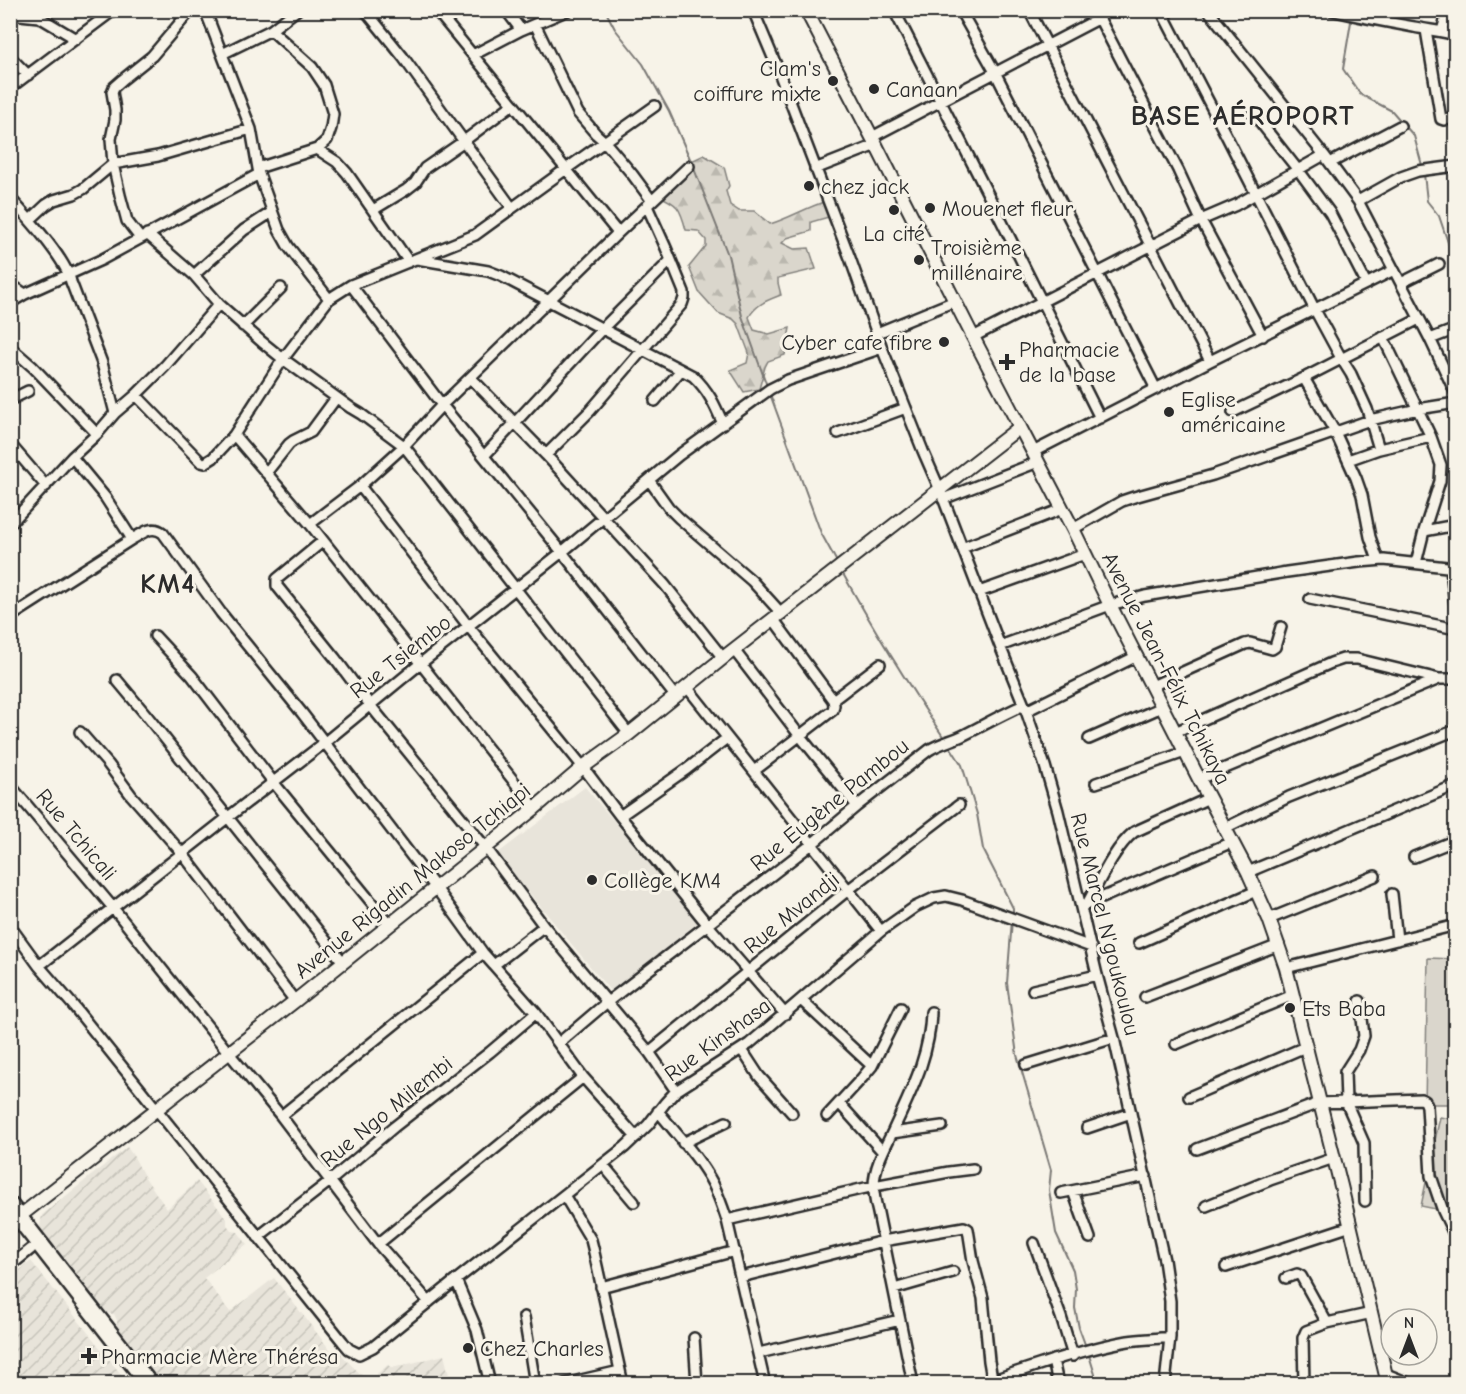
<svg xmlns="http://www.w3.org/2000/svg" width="1466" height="1394" viewBox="0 0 1466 1394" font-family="'Comic Neue',sans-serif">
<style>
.built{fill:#e8e4da}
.industrial{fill:url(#industrial-furrows)}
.grass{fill:#dad6cc;stroke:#82807c;stroke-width:1.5}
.forest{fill:url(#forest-firs);stroke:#82807c;stroke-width:1.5}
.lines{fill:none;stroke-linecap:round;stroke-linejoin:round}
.stream{stroke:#7a7874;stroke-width:2}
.street-casing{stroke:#2b2b2b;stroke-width:14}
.secondary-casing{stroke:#2b2b2b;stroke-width:16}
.highway-casing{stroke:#2b2b2b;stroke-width:21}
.street{stroke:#f7f3e8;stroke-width:9}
.secondary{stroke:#f7f3e8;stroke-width:12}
.highway{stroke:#f7f3e8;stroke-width:16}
.poi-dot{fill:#2b2b2b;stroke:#f7f3e8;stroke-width:2}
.labels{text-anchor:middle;stroke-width:6;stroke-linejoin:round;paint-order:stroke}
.poi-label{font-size:22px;fill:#2b2b2b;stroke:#f7f3e8;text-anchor:start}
.street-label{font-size:22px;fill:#2b2b2b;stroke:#f7f3e8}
.district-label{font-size:28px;font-weight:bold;letter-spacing:1.5px;fill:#2b2b2b;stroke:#f7f3e8}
</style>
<defs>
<pattern id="industrial-furrows" width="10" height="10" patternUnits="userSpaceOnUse" patternTransform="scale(1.5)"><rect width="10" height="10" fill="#e8e4da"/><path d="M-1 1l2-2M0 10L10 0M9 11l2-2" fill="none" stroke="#c7c4bb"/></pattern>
<pattern id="forest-firs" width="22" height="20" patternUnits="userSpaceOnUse" patternTransform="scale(1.5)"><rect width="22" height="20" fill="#dad6cc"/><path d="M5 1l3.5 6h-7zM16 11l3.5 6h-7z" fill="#bbb8af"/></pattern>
</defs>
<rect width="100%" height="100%" fill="#f7f3e8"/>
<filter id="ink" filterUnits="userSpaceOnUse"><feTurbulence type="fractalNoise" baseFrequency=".0167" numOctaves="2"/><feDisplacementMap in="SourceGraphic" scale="12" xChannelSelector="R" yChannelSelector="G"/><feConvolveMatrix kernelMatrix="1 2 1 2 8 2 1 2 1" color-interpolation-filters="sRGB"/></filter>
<g filter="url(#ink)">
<path class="built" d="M585 787 699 921 612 993 497 854Z"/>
<path class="industrial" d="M127 1147 134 1157 144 1176 167 1209 197 1181 227 1219V1225L232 1231 238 1232 247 1244 204 1278 230 1312 274 1278 334 1355 340 1352 347 1361 368 1381 388 1365 392 1368 444 1355 451 1383H161L117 1327V1320L114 1314 105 1313 39 1231 42 1215Z
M31 1261 128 1383H11V1277Z"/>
<path class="grass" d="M1428 958 1455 959V1104H1425Z
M1440 1117 1455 1120V1213L1421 1206Z"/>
<path class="forest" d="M704 155 724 167 729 186 726 191 730 205 739 211H754L770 224C790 218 807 207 827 201L832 216 811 222V231L787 238 782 243 794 249 809 248 816 269 778 278V283L781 295C768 300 756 304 749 317L754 330 769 334 790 328 785 355 768 361 765 367 759 389 744 392 730 370 747 363 749 353 738 324 733 319 718 313 699 292 689 267 706 246V240L698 231 686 230C680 207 678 204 657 195L687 163Z"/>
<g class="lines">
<path class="stream" d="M605 10 615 29 643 64 669 111 691 161 728 255 742 316 767 386
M1353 10 1343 69 1360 94 1392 111 1414 136 1423 169
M1424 174 1427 201 1439 216 1456 266
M770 394 821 533 838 564
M842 572C874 630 909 686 946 741
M949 745 962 765 977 814 983 849 1013 908V915
M1012 920 1007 983 1017 1055 1051 1170 1049 1190 1056 1233 1073 1270 1076 1289 1075 1308 1079 1328 1086 1347
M1088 1352 1098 1384"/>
<defs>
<path id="street" d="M205 10 251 129 259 174 279 230 288 246 329 299
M365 10 403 57 512 208
M436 10 566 169 655 106
M506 10 521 30
M753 10 777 67 850 258 882 348 923 451 940 490 1000 646 1024 705 1045 766 1058 811 1097 975 1114 1038 1164 1260 1170 1301V1337L1165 1384
M894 10 995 208 1100 418
M960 10 995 72 1156 389
M1029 10 1210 361
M1095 10 1178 170 1201 220 1263 336
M1161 10 1227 137 1315 310 1341 358 1351 374 1367 409 1379 449
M1208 10 1324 155 1358 201 1430 339 1456 394
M1331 10C1359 17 1386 22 1414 27 1428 30 1442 31 1456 35
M10 14 39 17 76 39
M535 24 578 113 596 134 605 142 632 174 652 201
M1426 30 1441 119 1444 120 1456 118
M1442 31 1448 10
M222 54 271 30 297 10
M473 55 521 30 568 10
M10 57 28 75
M10 88 114 10
M1253 113 1302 175 1330 213 1366 283
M872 137 1098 19
M317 149 337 162 347 173 409 262
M1330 163 1400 126
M258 168 317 149 327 140 331 128 333 114 324 85 312 67 271 30
M815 169 876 145
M10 198C27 217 66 259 71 282L102 363 115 413
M1358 201 1401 177 1418 171 1456 166
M373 210 406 190 415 183 425 168 464 141 513 104
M30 220 46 205 54 200 74 194 83 189 113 164 158 156 251 129
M147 234 194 275 219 304 262 342 283 359 351 408 361 414 404 446 629 734
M140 238 127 221 120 195 113 164 111 139 115 120V110L112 92 114 87 122 80 152 56 191 10
M417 259 488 271 501 276 693 376C708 390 715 405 723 424
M194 275 244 230 272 212
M1401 283 1439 264
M10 284 25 294
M351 285 442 405 562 552 675 696
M10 303 25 294 101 260 259 174
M243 326 281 288
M877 333 955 301
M973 337 1201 220 1236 205 1324 155
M1383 337 1431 437 1441 465 1440 481 1424 531 1416 563
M1430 339 1456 329
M10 347 33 367 97 434
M471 378 546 455 665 585 723 658
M1304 378 1335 432 1356 478 1362 495 1370 537 1378 560
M136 395 201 462 205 463 213 458 234 435 283 359 329 299 351 285 475 235 566 169 618 233
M10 400 28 391
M655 401 681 370
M1233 412 1304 378 1419 319
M838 433 906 408
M234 435 310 524 535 808
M10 444 46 486
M1033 452 1210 361 1394 270
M546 455 590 411 682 304 684 298V292L666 248 647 206
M484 456 603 328 671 260
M72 457 105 497 132 539
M1348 460 1379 449 1431 437
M266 473 289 444 293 441 311 432 336 398
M649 480 669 508 679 518 752 581 782 614
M360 486 469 627 583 767 620 816 707 924 785 1014
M943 499 1038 462
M10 524 72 457 97 434 115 413 136 395 165 366 219 304
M310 524 360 486 404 446 442 405 618 233 689 166
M1073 529 1122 501 1134 497 1213 475 1370 420 1418 409 1456 403
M1424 531 1456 525
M323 541 277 579V586L335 658 370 705 486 848 544 926 649 1052 676 1091
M962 548 1062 509
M1451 569 1456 614
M979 592 1085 554
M1310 599 1456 629
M10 617 132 539C142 534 152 524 163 533L221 613 302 713 436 888 483 953 536 1013 583 1077 636 1137
M155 636 192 676 274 783 390 925
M1000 646 1110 605 1145 596 1287 572 1359 562 1384 560 1456 568
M734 650 800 736 857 806
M117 680 147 716 343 962
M1152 686 1245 644 1250 643 1272 649 1275 647 1281 627
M687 687 881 931
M833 700 880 664
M1026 711 1137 656
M80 732 108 764 131 795 182 853 295 1001
M1175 732 1331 663 1343 659H1357L1439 679
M1089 739 1162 707
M754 771 833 710 834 705 833 700 774 620
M1199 779 1439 679H1456
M1096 783 1185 752
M10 785 114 909 228 1052 281 1116 378 1244 429 1302
M620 816 687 769 727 738
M1225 828 1289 797 1456 730
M1414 857 1456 840
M1248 872 1456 785
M1392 894 1397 940
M1087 904C1099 882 1115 847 1134 832L1209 798
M1085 905 1232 842
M1269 919 1375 876
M10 926 39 966 72 1004 343 1342 349 1349 359 1354 373 1347 456 1280 625 1147 648 1125 665 1103 676 1091 749 1044 881 931 915 907 934 898 946 896 962 900 1091 947
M1139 943 1256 891
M494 965 544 926
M39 966 227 818 324 743 420 664 562 552 679 455 770 389 788 380 882 348
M1286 968 1456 925
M1033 990 1097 975
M1145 997 1279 945
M801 1000 872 1066
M1360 1001 1364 1036 1359 1050 1345 1072 1346 1102 1364 1143 1365 1201
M559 1043 606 1003 812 844 857 806 929 750C940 743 952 741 964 735 984 725 1003 714 1024 705
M1176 1044 1293 995
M742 1050 759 1076 792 1113
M649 1052 848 890 959 805
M1026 1065 1114 1038
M1189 1097 1305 1047
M839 1103 883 1152
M658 1111C677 1135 699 1157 713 1184 719 1196 723 1208 727 1220L765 1384
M281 1116 483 953
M827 1116 862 1078 872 1066 901 1008
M1087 1128 1131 1113
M892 1133 942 1126
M683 1143 726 1122
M1197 1149 1319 1103 1421 1099 1425 1101 1427 1106 1431 1176 1443 1211 1456 1238
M603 1165 634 1202
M1073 1191 1090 1238
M1061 1193 1146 1176
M564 1195 591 1240 593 1248 623 1384
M1206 1206 1270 1180 1334 1158
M727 1220 874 1186 949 1172 973 1169
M258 1237 330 1181 394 1127 490 1052 536 1013
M1034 1243 1061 1317 1073 1356
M378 1244 583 1077
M10 1266 31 1249
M1226 1267 1351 1226
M741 1277 883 1241 964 1227 968 1229 973 1261 983 1298 989 1361 993 1384
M1286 1278 1297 1274 1301 1276 1327 1323
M456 1280 477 1330 490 1384
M601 1287 735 1251
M894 1289 953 1272
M524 1317 535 1384
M694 1338 697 1384
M759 1353 900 1320
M1053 1360 1058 1384
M1386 1374 1411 1384
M564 1384 620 1371
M913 1384 878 1213C876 1204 873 1194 874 1185 874 1168 884 1149 892 1133 910 1093 930 1057 931 1012
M980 1384C1029 1369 1077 1350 1128 1341 1142 1339 1156 1339 1170 1337
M1304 1384 1303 1338 1306 1331 1327 1323 1372 1313"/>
<path id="secondary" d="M806 10 876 145 973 337 1073 529 1110 605 1199 779 1248 872 1269 919 1286 968 1341 1186 1388 1384
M11 1223 295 1001 535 808 583 767 629 734 723 658 1020 427"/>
<path id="highway" d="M10 1206 149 1384"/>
</defs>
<use href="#street" class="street-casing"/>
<use href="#secondary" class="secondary-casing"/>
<use href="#highway" class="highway-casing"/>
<use href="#street" class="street"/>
<use href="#secondary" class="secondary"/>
<use href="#highway" class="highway"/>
</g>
</g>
<g class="poi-dot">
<circle cx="833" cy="81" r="6"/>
<circle cx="874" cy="89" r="6"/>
<circle cx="809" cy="186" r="6"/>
<circle cx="930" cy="208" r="6"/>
<circle cx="894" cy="210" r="6"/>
<circle cx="919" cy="260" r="6"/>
<circle cx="944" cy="342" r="6"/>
<path d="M1004 353h6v6h6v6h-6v6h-6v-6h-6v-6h6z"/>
<circle cx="1169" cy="412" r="6"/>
<circle cx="592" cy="880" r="6"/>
<circle cx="1290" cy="1008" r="6"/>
<circle cx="468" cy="1348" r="6"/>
<path d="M86 1347h6v6h6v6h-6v6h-6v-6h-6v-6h6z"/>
</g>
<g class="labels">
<g class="poi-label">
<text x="821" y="76" text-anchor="end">Clam's<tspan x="821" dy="25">coiffure mixte</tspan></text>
<text x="886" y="97">Canaan</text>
<text x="821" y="194">chez jack</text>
<text x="942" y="216">Mouenet fleur</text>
<text x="894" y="241" text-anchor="middle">La cité</text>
<text x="931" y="255">Troisième<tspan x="931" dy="25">millénaire</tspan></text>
<text x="932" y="350" text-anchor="end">Cyber cafe fibre</text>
<text x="1019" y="357">Pharmacie<tspan x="1019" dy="25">de la base</tspan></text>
<text x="1181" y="407">Eglise<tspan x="1181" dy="25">américaine</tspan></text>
<text x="604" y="888">Collège KM4</text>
<text x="1302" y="1016">Ets Baba</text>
<text x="480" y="1356">Chez Charles</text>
<text x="101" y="1364">Pharmacie Mère Thérésa</text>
</g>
<g class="street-label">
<text transform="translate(400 656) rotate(-38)" y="8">Rue Tsiembo</text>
<text transform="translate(1167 668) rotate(63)" y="8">Avenue Jean-Félix Tchikaya</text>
<text transform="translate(829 804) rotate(-39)" y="8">Rue Eugène Pambou</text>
<text transform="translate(77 834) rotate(50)" y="8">Rue Tchicali</text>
<text transform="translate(412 880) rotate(-39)" y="8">Avenue Rigadin Makoso Tchiapi</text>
<text transform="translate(791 912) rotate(-39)" y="8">Rue Mvandji</text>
<text transform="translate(1106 924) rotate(76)" y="8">Rue Marcel N'goukoulou</text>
<text transform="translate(717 1039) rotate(-36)" y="8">Rue Kinshasa</text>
<text transform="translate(386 1111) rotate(-39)" y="8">Rue Ngo Milembi</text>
</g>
<g class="district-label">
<text x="1243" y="125">BASE AÉROPORT</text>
<text x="168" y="593">KM4</text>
</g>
</g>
<rect width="1466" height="1394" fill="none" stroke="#f7f3e8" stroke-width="36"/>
<rect x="18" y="18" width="1430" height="1358" fill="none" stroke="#2b2b2b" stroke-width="2" filter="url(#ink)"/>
<g transform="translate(1409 1337)"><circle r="28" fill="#f7f3e8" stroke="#a5a39c" stroke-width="1.5"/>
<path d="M0-4.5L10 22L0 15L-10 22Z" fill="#2b2b2b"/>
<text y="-9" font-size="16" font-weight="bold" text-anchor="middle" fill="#2b2b2b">N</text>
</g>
</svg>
